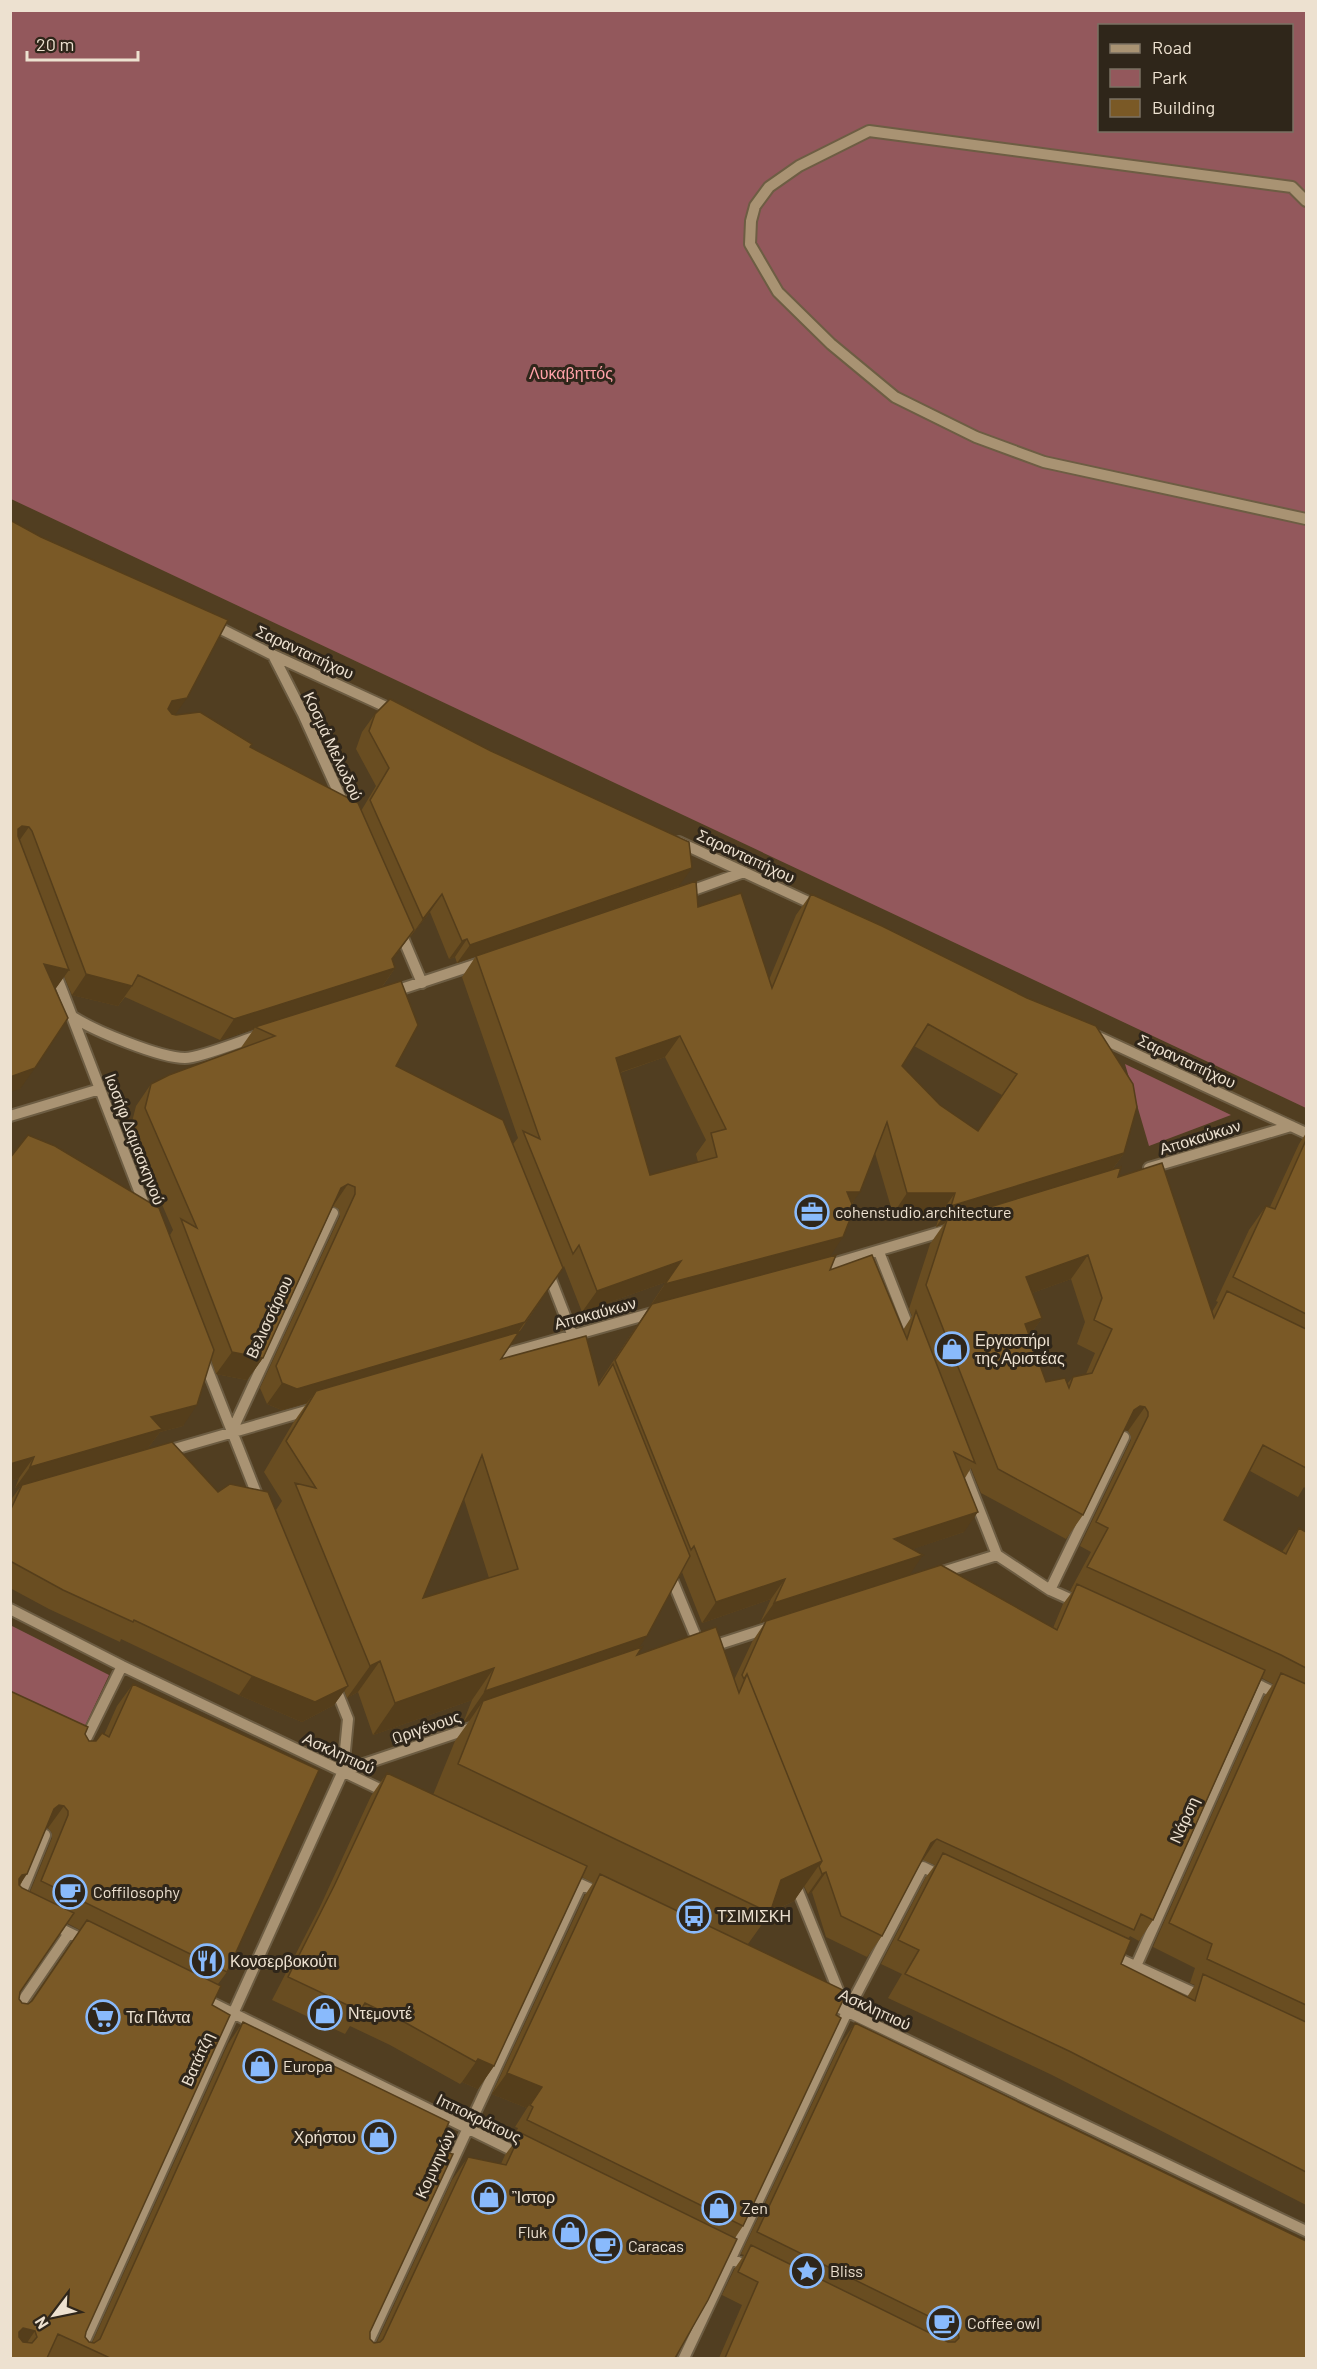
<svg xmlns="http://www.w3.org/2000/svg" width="1317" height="2369" viewBox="0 0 1317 2369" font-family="Barlow,sans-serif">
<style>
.green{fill:#93585c;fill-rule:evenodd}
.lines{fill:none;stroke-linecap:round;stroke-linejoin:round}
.minor-casing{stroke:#6d5d43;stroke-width:14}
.minor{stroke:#a99373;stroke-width:10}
.wall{fill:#694d21;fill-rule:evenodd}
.shaded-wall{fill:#553e1b}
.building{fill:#7a5926;stroke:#553e1b;stroke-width:1.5;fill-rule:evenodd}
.labels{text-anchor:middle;stroke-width:6;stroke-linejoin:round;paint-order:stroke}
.park-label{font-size:16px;fill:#ffa2a8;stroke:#2f261a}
.street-label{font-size:16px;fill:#ede1d0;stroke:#2f261a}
.poi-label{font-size:16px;fill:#ede1d0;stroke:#2f261a;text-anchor:start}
</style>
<rect width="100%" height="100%" fill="#513e21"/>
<path class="green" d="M11 11H1306V1108L11 499ZM1100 26H1292V130H1100Z
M1125 1064 1231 1115 1149 1146Z
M10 1625 109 1675 83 1730 11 1695Z"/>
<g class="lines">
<defs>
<path id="minor" d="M1306 201 1292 187 869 131 799 166 769 187 755 206 751 221 750 244 778 292 831 344 895 397 976 437 1044 462 1306 519
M211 624 273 655 395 711
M273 655 303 714 345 807
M679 842 817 906
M685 893 744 872
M400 931 422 983
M55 972 146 1209
M392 992 483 962
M73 1017C95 1031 160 1058 185 1058 200 1058 244 1040 260 1035
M1092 1034 1306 1133
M10 1116 100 1089
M1149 1168 1291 1126
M879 1252 912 1336
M819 1268 951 1229
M548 1272 574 1339
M203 1358 259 1500
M492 1358 656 1312
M231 1433 333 1213
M164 1452 313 1409
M961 1463 997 1555
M997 1555 1050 1590 1079 1603
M669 1572 700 1647
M936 1574 997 1555
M1050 1590 1124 1437
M10 1609 122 1666 388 1793
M710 1647 772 1627
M1246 1679 1306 1708
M81 1749 122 1666
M343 1771 474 1727
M567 1878 602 1894
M794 1881 842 2000
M18 1901 45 1835
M51 1924 88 1942
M1111 1955 1203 1997
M1136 1966 1261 1686
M202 1998 522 2155
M827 2002 1306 2231
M10 2019 69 1933
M716 2251 750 2268
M77 2358 343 1771 348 1719 334 1684
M361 2358 581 1885
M684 2358 847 2012 923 1867 941 1876"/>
</defs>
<use href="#minor" class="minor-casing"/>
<use href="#minor" class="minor"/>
</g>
<path class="wall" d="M10 520 175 715 250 747 361 811 376 786 356 749 362 732 375 714 679 886 698 907 769 980 796 915 811 894 1124 1153 1112 1170 1118 1177 1212 1312 1218 1302 1216 1301 1249 1230 1266 1206 1270 1207 1299 1144 1306 1133V1489L1304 1487 1298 1497 1250 1471 1224 1520 1282 1552 1299 1528 1306 1532V2205L1052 2075 888 1998 902 1974 881 1964 926 1877 935 1865 923 1860H922L882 1936 867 1957 826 1937 812 1892 808 1894 804 1886 794 1901 770 1913 748 1944 836 2015 743 2226 735 2238 675 2358H10V1691L85 1734 89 1741H96L104 1735 117 1706 133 1684 227 1972 218 1984 212 2005 86 2332 85 2337 89 2342 92 2343 228 2044 243 2022 436 2151 370 2332V2339L374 2343 377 2342 452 2180 468 2157 501 2164 505 2155 514 2143 512 2142 518 2128 515 2127 527 2108 492 2094 585 1895 593 1883 582 1877 494 2066 478 2089 462 2082 460 2084 390 2045 350 2026 345 2034 272 2000 319 1909 371 1796 387 1773 433 1795 455 1741 470 1720 463 1723 472 1700 373 1735 358 1692 347 1698 344 1690 334 1705 302 1722 239 1695 121 1639 120 1642 49 1609 10 1588V1501L21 1486 15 1488 19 1478 10 1481V1158L170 1235 173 1230 130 1130 136 1106 151 1084 240 1049 254 1029 220 1040 125 997 118 1006 72 995 64 976 55 989 20 1089ZM430 912 449 959 455 957 457 963 476 956 462 977 518 1138 513 1144 396 1066 382 987 395 968 392 960 410 936V937ZM914 1046 1002 1095 978 1131 940 1105 902 1066ZM665 1057 706 1140 696 1154 698 1162 650 1175 620 1073ZM875 1153 893 1214H940L936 1227 944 1224 930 1244 909 1309 912 1316 903 1330 830 1270 829 1256ZM333 1206 339 1209 340 1216 260 1388 267 1404 282 1410 307 1403 293 1423 264 1472 282 1501 276 1510 218 1492 147 1449 160 1432 183 1426 211 1359 216 1374 247 1380 263 1358ZM564 1266 582 1312 666 1282 598 1384 501 1359ZM1071 1279 1085 1322 1077 1344 1095 1353 1086 1374 1073 1377 1067 1384 1046 1382 1029 1336 1042 1318 1032 1293ZM1124 1430 1128 1431 1131 1436V1440L1080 1546 1091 1552 1070 1591 1072 1592 1063 1604 1053 1628 909 1575 912 1549 964 1532 965 1478 971 1468 981 1493 1066 1539 1083 1515ZM464 1499 489 1578 423 1598ZM682 1572 702 1623 771 1599 760 1623 766 1621 752 1642 734 1680 637 1655 638 1648ZM1262 1678 1273 1684 1264 1697 1153 1947 1195 1968 1190 1983 1195 1985 1187 1997 1121 1964 1128 1939 1130 1936 1139 1941 1153 1920ZM46 1828H48L52 1833V1838L30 1892 22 1888 20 1886ZM67 1923 80 1930 31 2001 28 2004 22 2003 19 1999 20 1992Z
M855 2023 1306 2358H719L742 2305 722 2295 735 2268 744 2255 741 2254 840 2045Z"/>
<path class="shaded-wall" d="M187 698 172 719 157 722 172 701Z
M22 826 29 827 14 848 18 829Z
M692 868 679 886 457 963 470 945Z
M442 894 430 912 410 937 423 919Z
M414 930 384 971 395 968 381 988 255 1027 254 1029 220 1040 234 1019 392 959Z
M467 939 455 957 449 959 462 941Z
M44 964 69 970 54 991Z
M86 974 132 986 118 1006 72 995Z
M680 1036 665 1057 601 1079 616 1058Z
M35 1068 20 1089 10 1092V1077Z
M1124 1153 1109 1174 947 1220 944 1224 936 1227 951 1206Z
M348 1184 333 1206 341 1188Z
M847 1192H860L845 1213Z
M907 1193H955L940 1214H893Z
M843 1237 829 1258 651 1305 665 1284Z
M1088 1255 1071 1279 1010 1301 1026 1277Z
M681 1261 666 1282 582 1312 597 1291Z
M1042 1318 1025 1342V1324Z
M525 1322 510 1344 316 1391 307 1403 282 1410 267 1404 282 1383Z
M232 1352 263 1358 247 1380 216 1374Z
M197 1405 183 1426 160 1432 147 1449 15 1488 30 1467 151 1417Z
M1140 1406 1145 1407 1128 1431 1123 1430 1134 1410Z
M34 1457 19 1478 10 1481V1464Z
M978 1512 964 1532 880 1560 894 1539Z
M923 1555 909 1576 760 1623 774 1603Z
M785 1579 771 1599 702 1623 716 1602Z
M647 1636 625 1668 483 1701 470 1720 463 1723 485 1691Z
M380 1661 358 1692 347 1698 370 1666Z
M494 1668 472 1700 373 1735 395 1703Z
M252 1676 348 1686 334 1705 302 1722 239 1695Z
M59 1805 64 1806 48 1828H43L54 1809Z
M937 1839 923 1860 916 1864 931 1843Z
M822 1861 794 1901 769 1913 781 1880Z
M826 1872 812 1892 808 1894 822 1874Z
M27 1874 12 1897 10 1891 22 1875Z
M478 2059 494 2066 478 2089 462 2082Z
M507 2073 542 2087 527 2108 492 2094Z
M23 2328 35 2331 20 2353 19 2332Z"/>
<path class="building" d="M10 520 41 537 228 620 187 698 172 701 168 709 172 714 176 715 200 712 252 744 250 747 358 803 414 930 392 959 395 968 234 1019 138 975 132 986 86 974 32 831 29 827 22 826 18 829V836L69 970 44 964 68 1018 35 1068 10 1077Z
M390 699 491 751 689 842 692 868 470 945 467 939 462 941 442 894 423 919 370 800 389 768 369 731 375 714Z
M696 881 698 907 741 893 772 988 811 894 882 926 1027 998 1096 1026 1133 1084 1137 1107 1124 1153 951 1206 955 1193H907L887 1122 860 1192H847L854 1209 843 1237 665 1284 681 1261 597 1291 579 1245 573 1254 523 1131 540 1139 476 956ZM928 1024 1017 1074 978 1131 940 1105 902 1066ZM680 1036 726 1129 711 1133 717 1157 650 1175 616 1058Z
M401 981 418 1025 396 1066 503 1120 563 1268 525 1322 297 1389 282 1383 276 1366 355 1194V1187L348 1184 341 1188 263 1358 232 1352 181 1219 197 1228 145 1108 151 1084 169 1075 275 1036 255 1027Z
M28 1135 55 1146 159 1208 214 1350 197 1405 151 1417 162 1429 30 1467 34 1457 10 1464V1158Z
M1306 1140V1314L1233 1277 1266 1206 1275 1209Z
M1162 1163 1214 1318 1227 1291 1306 1329V1468L1263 1445 1224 1520 1286 1554 1299 1528 1306 1532V1668L1281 1655 1087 1567 1108 1528 1096 1522 1148 1416V1412L1145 1407 1140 1406 1134 1410 1083 1515 998 1469 926 1285 947 1220 1121 1167 1118 1177ZM1088 1255 1102 1298 1094 1320 1112 1329 1092 1373 1073 1377 1069 1388 1065 1378 1046 1382 1025 1324 1042 1318 1026 1277Z
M836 1255 830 1270 872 1255 907 1339 916 1311 975 1463 954 1452 978 1512 894 1539 923 1555 774 1603 785 1579 716 1602 694 1546 691 1550 615 1360 652 1304Z
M519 1332 501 1359 586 1336 599 1385 613 1364 690 1556 647 1636 485 1691 494 1668 395 1703 380 1661 370 1666 295 1483 316 1488 286 1441 316 1391ZM482 1455 518 1569 423 1598Z
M172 1442 218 1492 230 1484 268 1492 348 1686 315 1702 252 1676 134 1620 133 1622 63 1590 10 1561V1511L22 1485Z
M941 1565 1057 1630 1077 1584 1265 1670 1153 1920 1141 1914 1134 1930 937 1839 931 1843 882 1936 841 1916 826 1872 822 1874 819 1866 822 1861 747 1674 744 1679 742 1675 766 1621Z
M716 1627 739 1693 747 1674 822 1861 781 1880 770 1913 458 1764 483 1701 642 1647 637 1655Z
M1281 1673 1306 1684V2005L1207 1959 1212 1944 1169 1923Z
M133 1684 319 1770 227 1972 41 1881 68 1815V1811L64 1806 59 1805 54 1809 27 1874 22 1875 19 1879V1885L22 1888 74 1913 20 1992 19 1999 22 2003 28 2004 32 2001 87 1920 221 1986 212 2005 230 2015 86 2332 85 2337 89 2342 94 2343 100 2339 243 2022 449 2122 436 2151 453 2154 370 2332V2339L374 2343 380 2342 383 2339 468 2157 506 2165 521 2133 737 2239 708 2300 675 2358H110L58 2334 47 2358H10V1691L88 1727 85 1734 89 1741H96L102 1733 109 1737ZM23 2328 35 2331 37 2337 32 2343 23 2342 19 2337V2332Z
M387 1773 587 1866 494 2066 478 2059 476 2062 406 2023 365 2003 360 2011 288 1977 334 1886Z
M943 1853 1131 1940 1121 1964 1195 2001 1203 1974 1306 2022V2172L1069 2051 905 1974 919 1950 898 1940Z
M600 1874 847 1992 836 2015 841 2018 743 2226 527 2120 533 2107 530 2105 542 2087 507 2073Z
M855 2023 1306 2241V2358H725L758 2282 738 2272 751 2245 948 2342H955L959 2338 958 2332 955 2329 757 2232Z"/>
<defs>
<symbol id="office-ring" viewBox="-11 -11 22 22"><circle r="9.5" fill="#2f261a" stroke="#89bafc" stroke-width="1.5"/><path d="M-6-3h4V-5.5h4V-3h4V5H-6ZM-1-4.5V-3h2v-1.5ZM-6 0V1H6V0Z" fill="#89bafc"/></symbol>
<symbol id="shop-ring" viewBox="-11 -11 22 22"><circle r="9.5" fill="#2f261a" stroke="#89bafc" stroke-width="1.5"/><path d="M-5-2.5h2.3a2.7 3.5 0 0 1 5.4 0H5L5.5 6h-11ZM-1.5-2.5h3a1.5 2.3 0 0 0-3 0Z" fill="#89bafc"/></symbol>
<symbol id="cafe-ring" viewBox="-11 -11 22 22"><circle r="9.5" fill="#2f261a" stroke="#89bafc" stroke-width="1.5"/><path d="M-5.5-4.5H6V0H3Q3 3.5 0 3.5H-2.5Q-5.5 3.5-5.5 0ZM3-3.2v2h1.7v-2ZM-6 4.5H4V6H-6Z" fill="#89bafc"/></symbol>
<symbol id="bus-ring" viewBox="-11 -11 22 22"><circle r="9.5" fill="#2f261a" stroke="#89bafc" stroke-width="1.5"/><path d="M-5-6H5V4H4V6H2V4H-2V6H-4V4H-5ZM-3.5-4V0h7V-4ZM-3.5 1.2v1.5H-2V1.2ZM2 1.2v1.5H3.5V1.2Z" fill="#89bafc"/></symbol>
<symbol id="restaurant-ring" viewBox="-11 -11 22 22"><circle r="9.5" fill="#2f261a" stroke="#89bafc" stroke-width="1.5"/><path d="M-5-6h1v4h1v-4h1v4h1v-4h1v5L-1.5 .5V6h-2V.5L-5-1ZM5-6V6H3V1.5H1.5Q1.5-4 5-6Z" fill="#89bafc"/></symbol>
<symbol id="supermarket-ring" viewBox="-11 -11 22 22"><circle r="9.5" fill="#2f261a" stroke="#89bafc" stroke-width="1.5"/><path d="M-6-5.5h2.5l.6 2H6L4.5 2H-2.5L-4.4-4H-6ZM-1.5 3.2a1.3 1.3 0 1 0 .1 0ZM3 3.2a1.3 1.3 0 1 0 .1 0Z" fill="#89bafc"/></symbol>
<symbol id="sight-ring" viewBox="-11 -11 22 22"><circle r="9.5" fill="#2f261a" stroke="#89bafc" stroke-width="1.5"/><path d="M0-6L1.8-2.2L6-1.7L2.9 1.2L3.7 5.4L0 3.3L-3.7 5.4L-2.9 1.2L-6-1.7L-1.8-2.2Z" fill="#89bafc"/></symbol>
</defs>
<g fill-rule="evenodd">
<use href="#office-ring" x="793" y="1193" width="38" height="38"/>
<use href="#shop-ring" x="933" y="1330" width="38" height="38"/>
<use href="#cafe-ring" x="51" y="1873" width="38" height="38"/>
<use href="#bus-ring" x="675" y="1897" width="38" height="38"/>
<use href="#restaurant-ring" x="188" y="1942" width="38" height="38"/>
<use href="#shop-ring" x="306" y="1994" width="38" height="38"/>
<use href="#supermarket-ring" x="84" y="1998" width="38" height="38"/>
<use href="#shop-ring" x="241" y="2047" width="38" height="38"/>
<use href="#shop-ring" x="360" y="2118" width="38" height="38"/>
<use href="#shop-ring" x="470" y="2178" width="38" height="38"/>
<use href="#shop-ring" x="700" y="2189" width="38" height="38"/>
<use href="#shop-ring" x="551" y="2213" width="38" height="38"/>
<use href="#cafe-ring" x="586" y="2227" width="38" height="38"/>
<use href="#sight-ring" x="788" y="2252" width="38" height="38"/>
<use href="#cafe-ring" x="925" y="2304" width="38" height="38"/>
</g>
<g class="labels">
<g class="park-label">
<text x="571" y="379">Λυκαβηττός</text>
</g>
<g class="street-label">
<text transform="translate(305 652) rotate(25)" y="6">Σαρανταπήχου</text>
<text transform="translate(333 746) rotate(65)" y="6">Κοσμά Μελωδού</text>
<text transform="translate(746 856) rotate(25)" y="6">Σαρανταπήχου</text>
<text transform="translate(1187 1061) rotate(25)" y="6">Σαρανταπήχου</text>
<text transform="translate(1200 1137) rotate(-17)" y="6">Αποκαύκων</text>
<text transform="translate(135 1139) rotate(69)" y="6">Ιωσήφ Δαμασκηνού</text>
<text transform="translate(595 1313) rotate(-15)" y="6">Αποκαύκων</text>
<text transform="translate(269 1317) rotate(-65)" y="6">Βελισσάριου</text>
<text transform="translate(426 1727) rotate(-19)" y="6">Ωριγένους</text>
<text transform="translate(339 1753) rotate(25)" y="6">Ασκληπιού</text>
<text transform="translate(1184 1820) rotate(-66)" y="6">Νάρση</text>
<text transform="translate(875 2009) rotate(25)" y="6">Ασκληπιού</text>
<text transform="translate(197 2059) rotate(-66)" y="6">Βατάτζη</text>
<text transform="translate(479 2118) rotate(26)" y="6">Ιπποκράτους</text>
<text transform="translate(435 2164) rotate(-65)" y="6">Κομνηνών</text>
</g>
<g class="poi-label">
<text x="835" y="1218">cohenstudio.architecture</text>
<text x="975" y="1346">Εργαστήρι<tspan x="975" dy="18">της Αριστέας</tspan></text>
<text x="93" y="1898">Coffilosophy</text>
<text x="717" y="1922">ΤΣΙΜΙΣΚΗ</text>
<text x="230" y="1967">Κονσερβοκούτι</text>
<text x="348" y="2019">Ντεμοντέ</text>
<text x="126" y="2023">Τα Πάντα</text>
<text x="283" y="2072">Europa</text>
<text x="356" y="2143" text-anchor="end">Χρήστου</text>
<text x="512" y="2203">Ἲστορ</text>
<text x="742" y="2214">Zen</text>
<text x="547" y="2238" text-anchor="end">Fluk</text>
<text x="628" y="2252">Caracas</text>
<text x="830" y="2277">Bliss</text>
<text x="967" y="2329">Coffee owl</text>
</g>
</g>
<rect width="1317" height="2369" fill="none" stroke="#ede1d0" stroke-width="24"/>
<rect x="1098" y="24" width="195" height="108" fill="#2f261a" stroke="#7b7163" stroke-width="1.5"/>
<rect x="1110" y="44" width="30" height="9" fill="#a99373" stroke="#7b7163" stroke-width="1.5"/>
<text x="1152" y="54" font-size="18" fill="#ede1d0">Road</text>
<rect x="1110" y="69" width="30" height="18" fill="#93585c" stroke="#7b7163" stroke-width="1.5"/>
<text x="1152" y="84" font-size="18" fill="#ede1d0">Park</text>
<rect x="1110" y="99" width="30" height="18" fill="#7a5926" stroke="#7b7163" stroke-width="1.5"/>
<text x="1152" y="114" font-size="18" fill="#ede1d0">Building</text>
<g transform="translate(54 2315) rotate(238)" stroke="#2f261a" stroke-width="4.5" paint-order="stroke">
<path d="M0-4.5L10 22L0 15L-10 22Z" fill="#ede1d0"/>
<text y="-9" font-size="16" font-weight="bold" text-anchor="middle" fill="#ede1d0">N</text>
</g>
<path d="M27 51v9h111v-9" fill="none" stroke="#ede1d0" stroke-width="3"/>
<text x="36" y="51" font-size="18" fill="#ede1d0" stroke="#2f261a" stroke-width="4.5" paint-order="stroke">20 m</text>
</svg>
